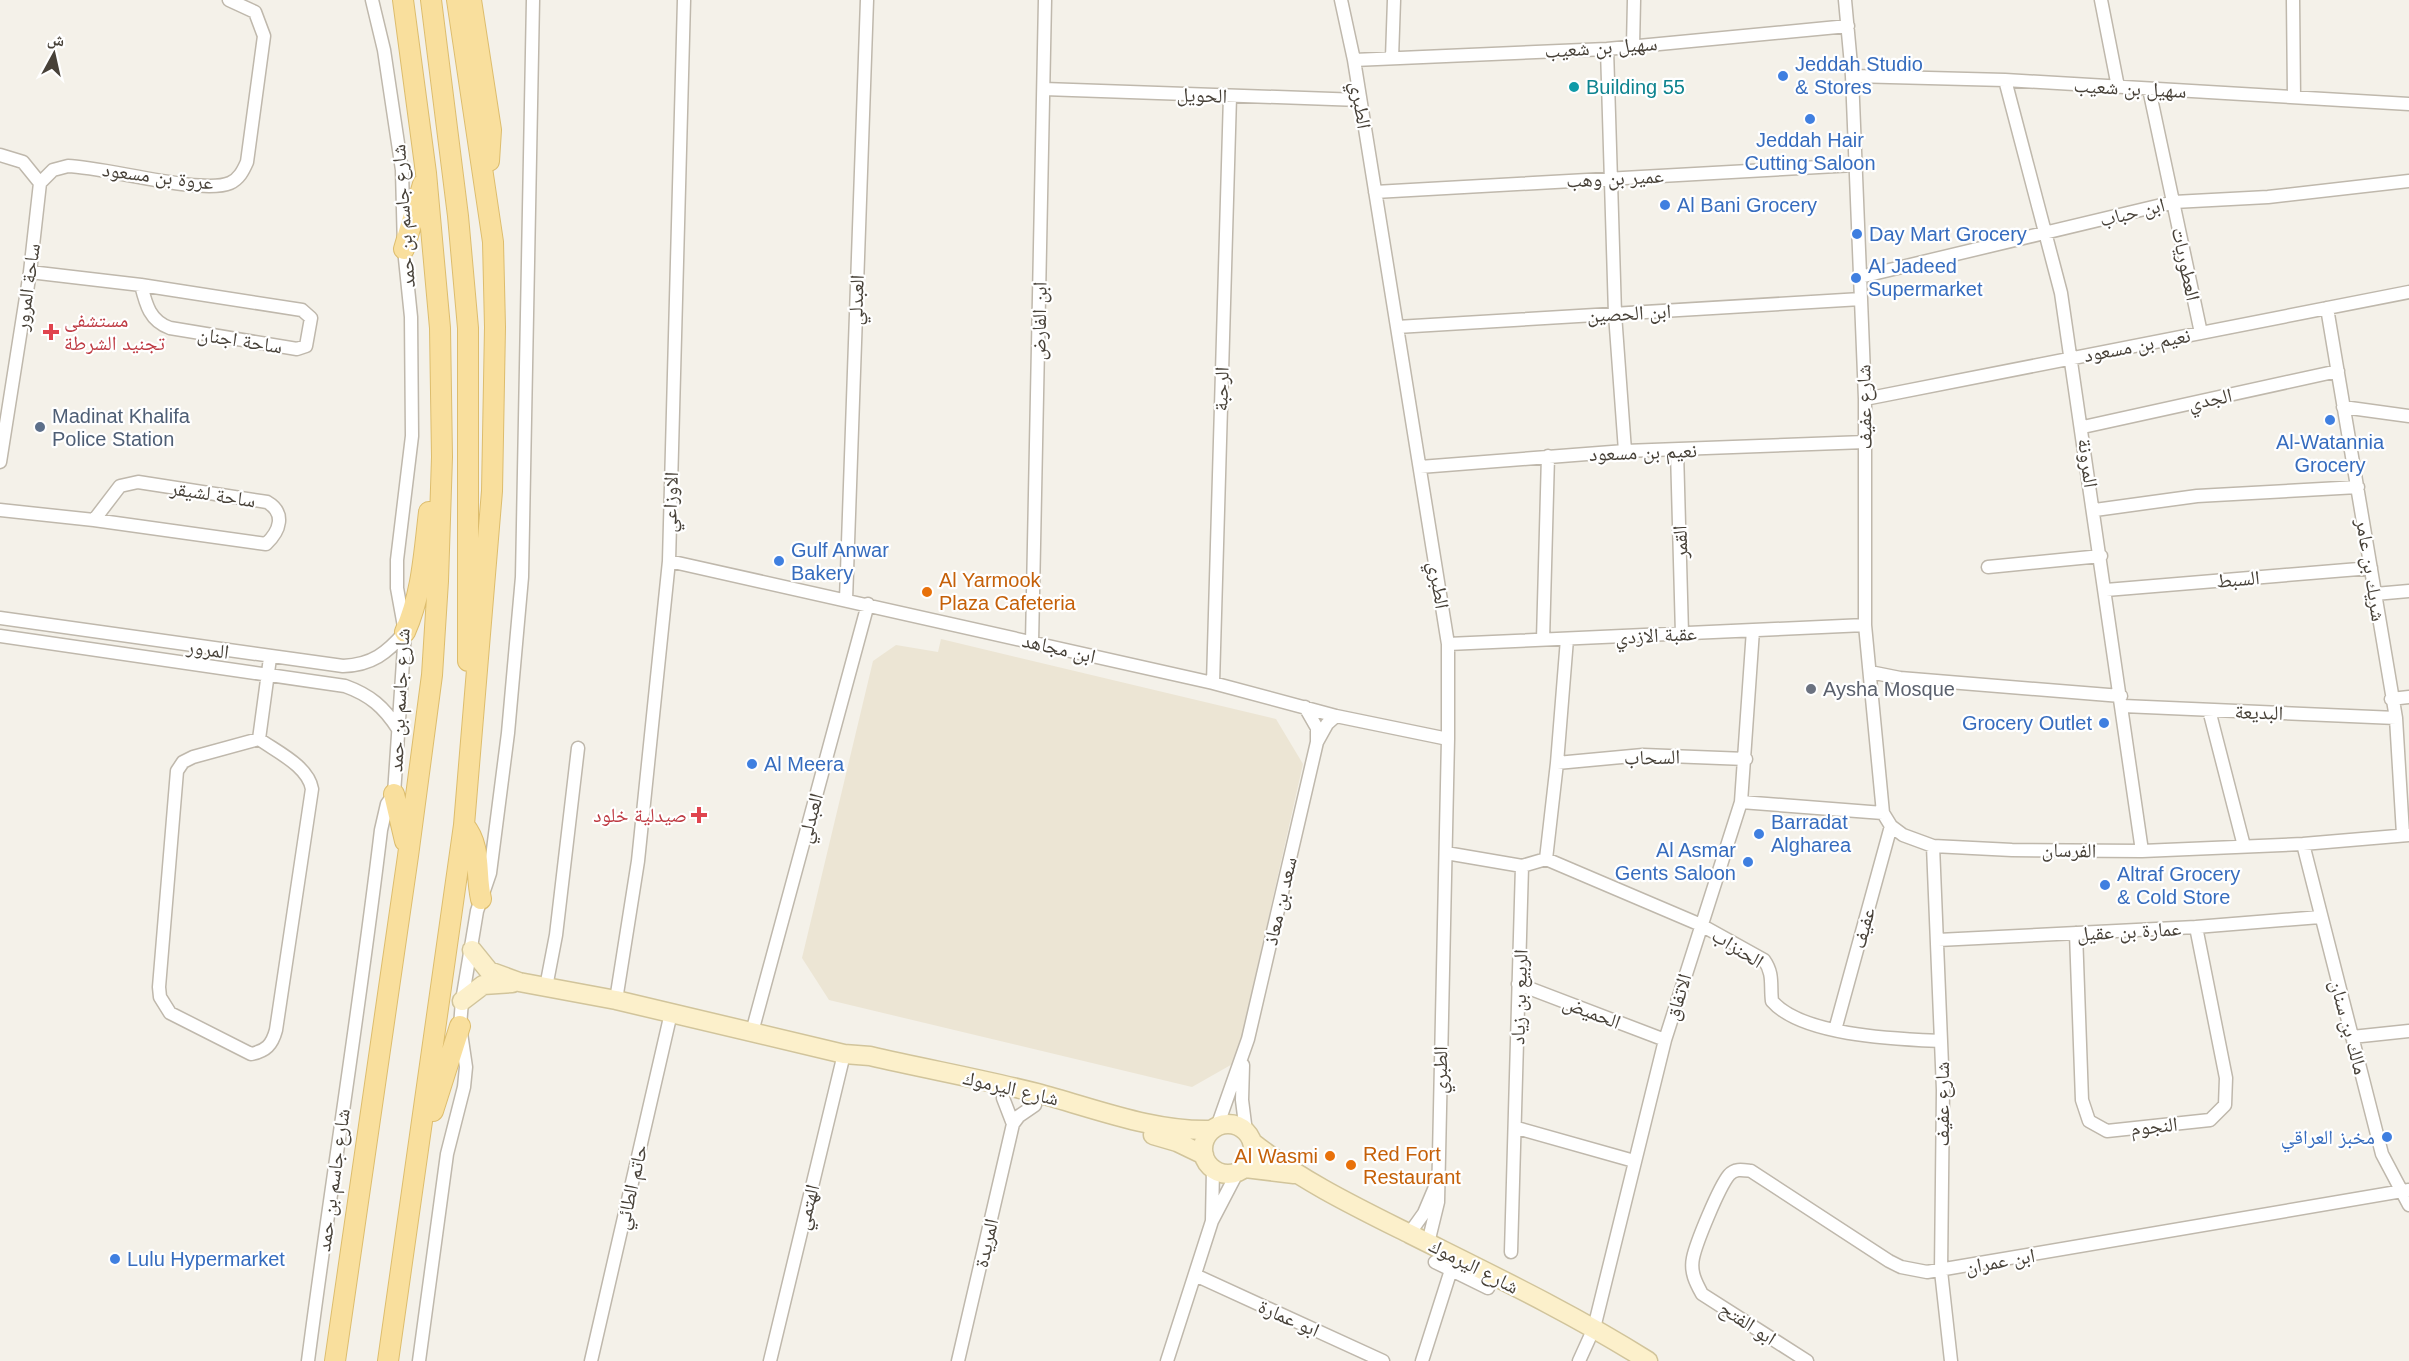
<svg xmlns="http://www.w3.org/2000/svg" width="2409" height="1361" viewBox="0 0 2409 1361" font-family="Helvetica,'Noto Naskh Arabic',sans-serif">
<style>
.education{fill:#ece5d4}
.lines{fill:none;stroke-linecap:round;stroke-linejoin:round}
.street-casing{stroke:#bfb8ac;stroke-width:15}
.secondary-casing{stroke:#d1c49b;stroke-width:21}
.primary-casing{stroke:#ddbd6d;stroke-width:22}
.street{stroke:#fff;stroke-width:12}
.secondary{stroke:#fcf0cb;stroke-width:18}
.primary{stroke:#f9df9d;stroke-width:20}
.shop-dot{fill:#3f7fe0;stroke:#fff;stroke-width:2}
.culture-dot{fill:#0f9aa8;stroke:#fff;stroke-width:2}
.health-dot{fill:#e0444e;stroke:#fff;stroke-width:2}
.service-dot{fill:#5c6f8a;stroke:#fff;stroke-width:2}
.food-dot{fill:#e8710a;stroke:#fff;stroke-width:2}
.worship-dot{fill:#6b7280;stroke:#fff;stroke-width:2}
.labels{text-anchor:middle;stroke-width:4.5;stroke-linejoin:round;paint-order:stroke}
.street-label{font-size:20px;fill:#474138;stroke:#fff}
.shop-label{font-size:20px;fill:#366cbe;stroke:#fff;text-anchor:start}
.culture-label{font-size:20px;fill:#0d838f;stroke:#fff;text-anchor:start}
.health-label{font-size:20px;fill:#be3a42;stroke:#fff;text-anchor:start}
.service-label{font-size:20px;fill:#4e5e75;stroke:#fff;text-anchor:start}
.food-label{font-size:20px;fill:#c56008;stroke:#fff;text-anchor:start}
.worship-label{font-size:20px;fill:#5b616d;stroke:#fff;text-anchor:start}
</style>
<rect width="100%" height="100%" fill="#f4f1e9"/>
<path class="education" d="M941 639 1276 719 1303 764 1236 1062 1192 1087 829 1000 802 958 873 661 896 645 938 652Z"/>
<g class="lines">
<defs>
<path id="street" d="M1341 0 1354 60 1448 644V739L1438 1202 1428 1243
M1845 0 1852 76 1865 399V625L1883 813 1891 826 1903 835 1933 846 2012 850 2142 851 2303 844 2409 835
M2101 0 2118 87
M2293 0 2294 97
M1633 46 1634 0
M1607 49 1615 314 1625 451
M1392 58 1394 0
M1354 60 1607 49 1848 26
M1852 76 2005 80 2409 104
M2005 80 2061 293 2142 851
M1044 89 1360 100
M2149 89 2201 333
M0 155 23 162 40 183
M40 183 53 170 68 166C105 167 202 195 230 183 239 179 243 171 247 162L264 36 255 12 229 0
M1375 192 1855 165
M30 272 141 285 302 310 311 318 306 346 297 349 170 328C150 321 146 305 141 285
M1860 277 2174 202 2268 197 2409 181
M2327 308 2396 718 2403 834
M1397 327 1861 299
M1865 399 2409 292
M2343 407 2409 416
M2083 427 2338 371
M1677 451 1682 634
M0 462 30 272 40 183
M1420 467 1625 451 1865 442
M0 510 94 520 266 544C280 531 286 513 267 502L138 482 120 486 94 520
M2095 510 2197 496 2358 487
M669 561 1213 683 1336 716 1448 739
M1988 567 2101 556
M2106 590 2371 568
M2375 594 2409 591
M846 600 867 0
M0 618 343 666C372 665 387 653 405 632
M0 636 345 686C370 695 384 707 398 729
M1543 640 1548 456
M1032 643 1045 0
M1448 644 1865 625
M1870 672 1900 678 2121 696
M1213 683 1230 96
M2391 699 2409 697
M2123 706 2396 718
M1305 707 1317 728V741
M2209 710 2244 846
M259 739C277 752 308 766 312 789L276 1030C272 1045 266 1051 251 1054L170 1013 160 997 159 987 177 771 183 762 193 757Z
M259 739 270 658
M1557 763 1643 755 1746 759
M1741 802 1883 813
M2303 844 2382 1154 2409 1205
M1933 846 1943 1090 1941 1271 1951 1361
M1446 853 1522 866 1546 859 1557 763 1567 639
M1546 859 1701 925 1764 960C1774 974 1770 985 1772 1001 1802 1036 1897 1039 1941 1041
M2076 933 2082 1100 2089 1121 2107 1131 2210 1120 2225 1105 2226 1078 2196 927
M1938 940 2196 927 2320 917
M1518 984 1665 1040
M546 987 556 935 578 748
M616 1000 638 861 669 561 684 0
M1835 1030 1891 826
M752 1032 868 604
M2352 1037 2409 1031
M1243 1065 1242 1100 1246 1132
M1003 1098 1013 1124
M1217 1127 1248 1039 1317 742 1327 724 1336 716
M1517 1128 1634 1161
M1212 1220 1213 1169
M1409 1234 1424 1213 1435 1187
M1511 1252 1522 866
M1435 1262 1488 1288
M1195 1275 1383 1361
M308 1361C331 1184 360 1007 381 830L387 804 394 794 405 632 397 588V560L412 436 411 317 404 249 402 170 384 50 372 0
M419 1361 447 1154 464 1087 466 1067 460 1026 462 1001 477 911 490 873 508 733 522 577 533 0
M591 1361 671 1013
M770 1361 844 1054
M958 1361 1013 1124 1019 1116 1035 1105
M1167 1361 1212 1221 1237 1173
M1422 1361 1451 1270
M1579 1361 1594 1328 1665 1040 1741 802 1753 630
M1807 1361 1702 1294C1696 1283 1690 1272 1693 1258 1696 1243 1719 1187 1729 1175 1735 1168 1743 1170 1751 1171L1889 1261 1901 1267 1927 1272 2409 1190"/>
<path id="secondary" d="M472 950 489 971 519 982 616 1000 844 1054 870 1056C926 1069 982 1079 1037 1093 1094 1108 1153 1132 1212 1130
M462 1001 483 985 512 983
M1203 1149a25 25 0 1 1 50 0a25 25 0 1 1-50 0Z
M1153 1135 1177 1142 1204 1155
M1252 1142C1300 1180 1356 1207 1410 1234 1490 1274 1572 1313 1648 1361
M1245 1168 1294 1174"/>
<path id="primary" d="M431 0 458 216 468 328V661
M471 0 491 130 489 161
M404 249 423 184
M405 632C422 594 424 553 429 512
M394 794 405 841
M464 825C482 847 475 872 481 899
M433 1111 460 1026
M335 1361 408 856 432 675 438 581 442 457 440 328 426 173 403 0
M388 1361 464 825 492 491 495 327 493 242 457 0"/>
</defs>
<use href="#street" class="street-casing"/>
<use href="#secondary" class="secondary-casing"/>
<use href="#primary" class="primary-casing"/>
<use href="#street" class="street"/>
<use href="#secondary" class="secondary"/>
<use href="#primary" class="primary"/>
</g>
<g class="shop-dot">
<circle cx="1783" cy="76" r="6"/>
<circle cx="1810" cy="119" r="6"/>
<circle cx="1665" cy="205" r="6"/>
<circle cx="1857" cy="234" r="6"/>
<circle cx="1856" cy="278" r="6"/>
<circle cx="2330" cy="420" r="6"/>
<circle cx="779" cy="561" r="6"/>
<circle cx="2104" cy="723" r="6"/>
<circle cx="752" cy="764" r="6"/>
<circle cx="1759" cy="834" r="6"/>
<circle cx="1748" cy="862" r="6"/>
<circle cx="2105" cy="885" r="6"/>
<circle cx="2387" cy="1137" r="6"/>
<circle cx="115" cy="1259" r="6"/>
</g>
<circle class="culture-dot" cx="1574" cy="87" r="6"/>
<g class="health-dot">
<path d="M48 323h6v6h6v6h-6v6h-6v-6h-6v-6h6z"/>
<path d="M696 806h6v6h6v6h-6v6h-6v-6h-6v-6h6z"/>
</g>
<circle class="service-dot" cx="40" cy="427" r="6"/>
<g class="food-dot">
<circle cx="927" cy="592" r="6"/>
<circle cx="1330" cy="1156" r="6"/>
<circle cx="1351" cy="1165" r="6"/>
</g>
<circle class="worship-dot" cx="1811" cy="689" r="6"/>
<g class="labels">
<g class="street-label">
<text transform="translate(1601 47) rotate(-4)" y="7">سهيل بن شعيب</text>
<text transform="translate(2130 88) rotate(3)" y="7">سهيل بن شعيب</text>
<text transform="translate(1202 95) rotate(2)" y="7">الحويل</text>
<text transform="translate(1361 105) rotate(81)" y="7">الطبري</text>
<text transform="translate(158 176) rotate(7)" y="7">عروة بن مسعود</text>
<text transform="translate(1615 178) rotate(-3)" y="7">عمير بن وهب</text>
<text transform="translate(2132 212) rotate(-14)" y="7">ابن حباب</text>
<text transform="translate(403 216) rotate(-94)" y="7">شارع جاسم بن حمد</text>
<text transform="translate(2186 264) rotate(78)" y="7">العطوريات</text>
<text transform="translate(27 287) rotate(-82)" y="7">ساحة المرور</text>
<text transform="translate(856 300) rotate(-88)" y="7">العبدلي</text>
<text transform="translate(1629 313) rotate(-3)" y="7">ابن الحصين</text>
<text transform="translate(1039 321) rotate(-89)" y="7">ابن الفارض</text>
<text transform="translate(240 340) rotate(9)" y="7">ساحة اجنان</text>
<text transform="translate(2137 345) rotate(-11)" y="7">نعيم بن مسعود</text>
<text transform="translate(1221 389) rotate(-88)" y="7">الرحبة</text>
<text transform="translate(2210 399) rotate(-12)" y="7">الجدي</text>
<text transform="translate(1864 407) rotate(-91)" y="7">شارع عفيف</text>
<text transform="translate(1643 452) rotate(-2)" y="7">نعيم بن مسعود</text>
<text transform="translate(2088 463) rotate(82)" y="7">المرونة</text>
<text transform="translate(213 494) rotate(9)" y="7">ساحة لشيقر</text>
<text transform="translate(670 502) rotate(-88)" y="7">الاوزاعي</text>
<text transform="translate(1680 542) rotate(-92)" y="7">القمر</text>
<text transform="translate(2371 570) rotate(81)" y="7">شريك بن عامر</text>
<text transform="translate(2238 579) rotate(-5)" y="7">السبط</text>
<text transform="translate(1439 585) rotate(81)" y="7">الطبري</text>
<text transform="translate(1656 635) rotate(-3)" y="7">عقبة الازدي</text>
<text transform="translate(1059 648) rotate(13)" y="7">ابن مجاهد</text>
<text transform="translate(208 649) rotate(8)" y="7">المرور</text>
<text transform="translate(399 700) rotate(-87)" y="7">شارع جاسم بن حمد</text>
<text transform="translate(2259 712) rotate(2)" y="7">البديعة</text>
<text transform="translate(1652 757) rotate(-1)" y="7">السحاب</text>
<text transform="translate(810 818) rotate(-75)" y="7">العبدلي</text>
<text transform="translate(2069 850) rotate(1)" y="7">الفرسان</text>
<text transform="translate(1280 901) rotate(-77)" y="7">سعد بن معاذ</text>
<text transform="translate(1863 928) rotate(-75)" y="7">عفيف</text>
<text transform="translate(2129 931) rotate(-3)" y="7">عمارة بن عقيل</text>
<text transform="translate(1738 948) rotate(32)" y="7">الحنزاب</text>
<text transform="translate(1519 997) rotate(-88)" y="7">الربيع بن زياد</text>
<text transform="translate(1678 997) rotate(-73)" y="7">الاتفاق</text>
<text transform="translate(1592 1012) rotate(21)" y="7">الحميض</text>
<text transform="translate(2349 1027) rotate(75)" y="7">مالك بن سنان</text>
<text transform="translate(1440 1070) rotate(-89)" y="7">الطبري</text>
<text transform="translate(1011 1088) rotate(13)" y="7">شارع اليرموك</text>
<text transform="translate(1942 1104) rotate(-90)" y="7">شارع عفيف</text>
<text transform="translate(2154 1126) rotate(-6)" y="7">النجوم</text>
<text transform="translate(333 1180) rotate(-82)" y="7">شارع جاسم بن حمد</text>
<text transform="translate(631 1187) rotate(-77)" y="7">حاتم الطائي</text>
<text transform="translate(807 1207) rotate(-76)" y="7">الهتمي</text>
<text transform="translate(986 1243) rotate(-77)" y="7">المريدة</text>
<text transform="translate(2000 1261) rotate(-10)" y="7">ابن عمران</text>
<text transform="translate(1474 1266) rotate(27)" y="7">شارع اليرموك</text>
<text transform="translate(1289 1318) rotate(24)" y="7">ابو عمارة</text>
<text transform="translate(1748 1323) rotate(33)" y="7">ابو الفتح</text>
</g>
<g class="shop-label">
<text x="1795" y="71">Jeddah Studio<tspan x="1795" dy="23">&amp; Stores</tspan></text>
<text x="1810" y="147" text-anchor="middle">Jeddah Hair<tspan x="1810" dy="23">Cutting Saloon</tspan></text>
<text x="1677" y="212">Al Bani Grocery</text>
<text x="1869" y="241">Day Mart Grocery</text>
<text x="1868" y="273">Al Jadeed<tspan x="1868" dy="23">Supermarket</tspan></text>
<text x="2330" y="449" text-anchor="middle">Al-Watannia<tspan x="2330" dy="23">Grocery</tspan></text>
<text x="791" y="557">Gulf Anwar<tspan x="791" dy="23">Bakery</tspan></text>
<text x="2092" y="730" text-anchor="end">Grocery Outlet</text>
<text x="764" y="771">Al Meera</text>
<text x="1771" y="829">Barradat<tspan x="1771" dy="23">Algharea</tspan></text>
<text x="1736" y="857" text-anchor="end">Al Asmar<tspan x="1736" dy="23">Gents Saloon</tspan></text>
<text x="2117" y="881">Altraf Grocery<tspan x="2117" dy="23">&amp; Cold Store</tspan></text>
<text x="2375" y="1144" text-anchor="end">مخبز العراقي</text>
<text x="127" y="1266">Lulu Hypermarket</text>
</g>
<g class="culture-label">
<text x="1586" y="94">Building 55</text>
</g>
<g class="health-label">
<text x="64" y="327">مستشفى<tspan x="64" dy="23">تجنيد الشرطة</tspan></text>
<text x="687" y="822" text-anchor="end">صيدلية خلود</text>
</g>
<g class="service-label">
<text x="52" y="423">Madinat Khalifa<tspan x="52" dy="23">Police Station</tspan></text>
</g>
<g class="food-label">
<text x="939" y="587">Al Yarmook<tspan x="939" dy="23">Plaza Cafeteria</tspan></text>
<text x="1363" y="1161">Red Fort<tspan x="1363" dy="23">Restaurant</tspan></text>
<text x="1318" y="1163" text-anchor="end">Al Wasmi</text>
</g>
<g class="worship-label">
<text x="1823" y="696">Aysha Mosque</text>
</g>
</g>
<g transform="translate(54 54) rotate(8)" stroke="#ffffff" stroke-width="4.5" paint-order="stroke">
<path d="M0-4.5L10 22L0 15L-10 22Z" fill="#474138"/>
<text y="-9" font-size="16" font-weight="bold" text-anchor="middle" fill="#474138">ش</text>
</g>
</svg>
